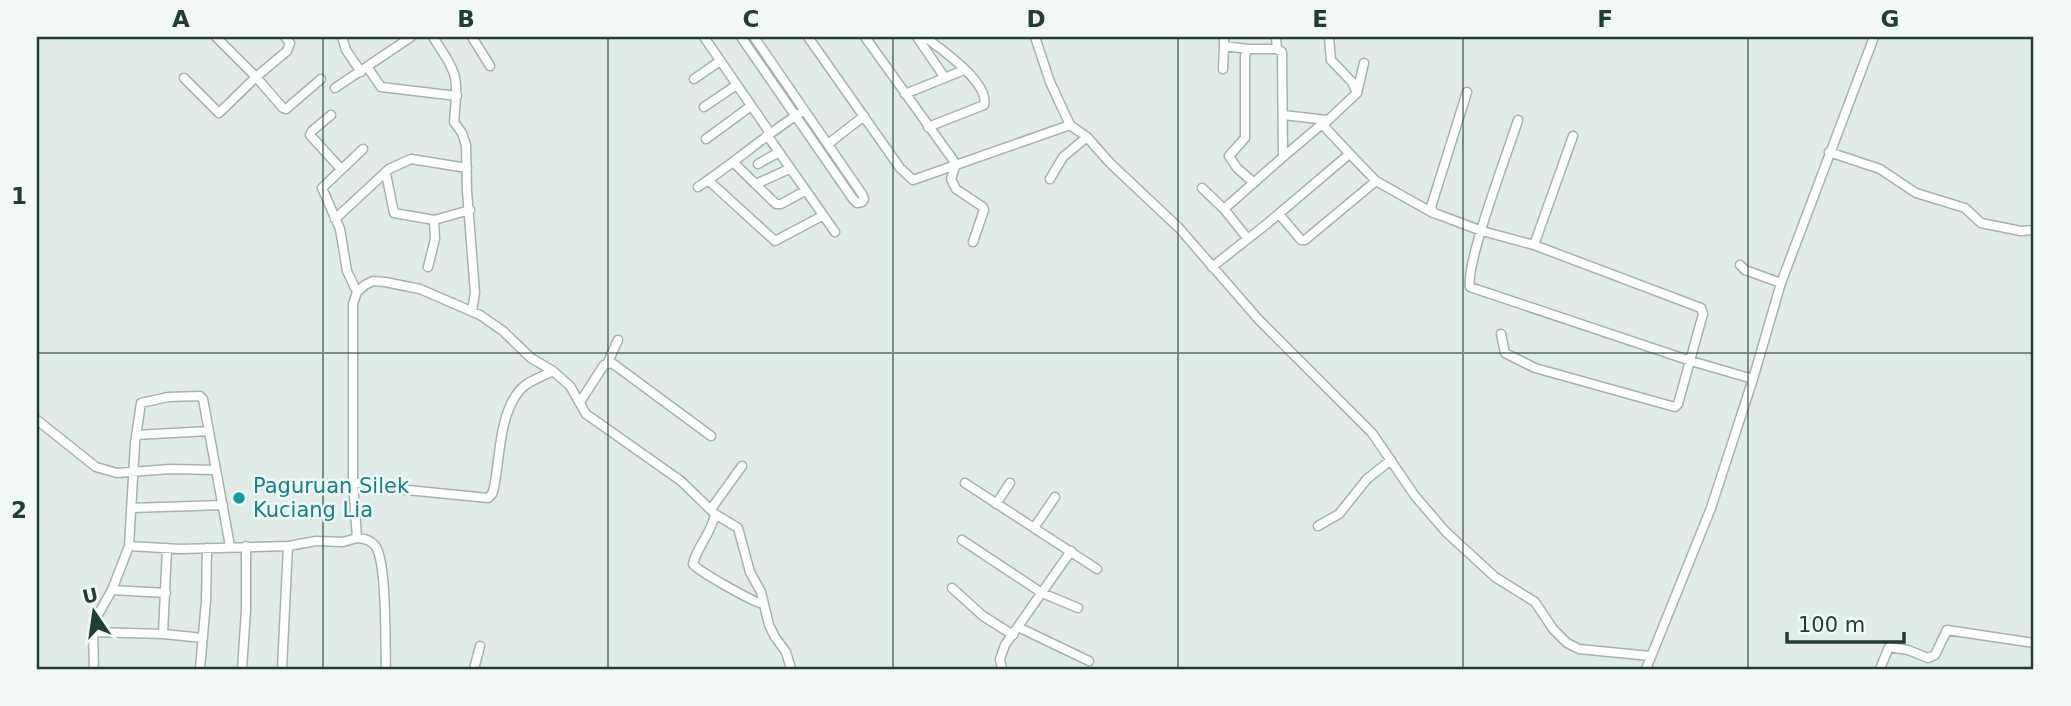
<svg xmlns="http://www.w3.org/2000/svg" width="2071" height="706" viewBox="0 0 2071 706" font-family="'DejaVu Sans',sans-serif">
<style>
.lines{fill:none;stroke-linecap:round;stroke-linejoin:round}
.minor-casing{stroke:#a3b4af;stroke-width:11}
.minor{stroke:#fff;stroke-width:8}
.grid{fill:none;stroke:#203e37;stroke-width:2;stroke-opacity:0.55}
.culture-dot{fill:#0f9aa8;stroke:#f2f9f5;stroke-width:2.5}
.labels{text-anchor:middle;stroke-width:5;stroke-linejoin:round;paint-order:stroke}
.culture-label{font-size:21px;fill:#0d838f;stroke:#f2f9f5;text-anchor:start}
.neatline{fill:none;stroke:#203e37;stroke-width:2.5}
.grid-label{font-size:23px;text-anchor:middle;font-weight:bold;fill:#203e37}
</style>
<rect width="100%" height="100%" fill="#e1ece8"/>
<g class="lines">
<defs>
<path id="minor" d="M216 37 256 77 283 108 286 109 321 79
M342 37 346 50 361 72
M433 37C459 77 458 75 454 122L462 133 466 145 467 191 475 293 472 311
M472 37 490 66
M704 37 770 133
M741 37 853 199 857 203 862 202 864 199 862 194 754 37
M808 37 900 168 913 180 1070 125
M865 37 956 164
M917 37 945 78
M925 37C941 49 990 83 984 105L928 127
M1035 37 1050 82 1070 125 1087 137 1110 163 1179 228 1259 320 1372 433 1415 496 1446 532 1495 577 1535 602 1553 629 1567 643 1579 649 1650 656
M1224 37V46L1248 49
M1276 37 1277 49
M1329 37 1331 60 1352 82 1357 93
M368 68 381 87 457 96
M1223 69 1224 46
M184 78 219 113 256 77 287 51 290 43 285 37
M694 79 720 61
M335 88 411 37
M1467 92 1431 207 1434 213 1482 231 1534 245 1701 308 1703 314 1678 404 1675 407 1535 368 1505 353 1501 334
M905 94 964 70
M704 107 735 86
M331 115 312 131 310 135 341 169
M1283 115 1327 120
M1518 120C1509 149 1465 264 1470 287L1691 361 1753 379
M1324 124 1357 93 1364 63
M767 135 835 232
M706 139 751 106
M828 144 864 116
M1348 152 1376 181 1433 213
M1829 152 1880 169 1916 193 1965 208 1981 223 2021 231 2034 230
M734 163 776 204H781L805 191
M758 164 779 152
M956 164 951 179 956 189 983 207 984 210 973 242
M386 174 394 213 434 220 470 210
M1050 179 1063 157 1087 137
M708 180 775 241 822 216
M756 184 789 169
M698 187C733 164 764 136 800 113
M1202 188 1224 209 1248 239
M1224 209 1283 157 1282 52 1277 49H1248L1245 56V138L1229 156 1237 168 1253 182
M1279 214 1301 240H1305L1376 181
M335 219 389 169 411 159 467 168
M1534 245 1573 136
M1740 265 1745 270 1781 283
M428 267 435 239 434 220
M1212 267 1268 223 1347 156 1348 152 1322 124 1283 157
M357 292 347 271 340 229 322 188 363 149
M608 362 618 340
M580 402 604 365 612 363 711 436
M37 420 96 467 117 473 170 469 215 470
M136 435 209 431
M353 482 387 488 488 498 492 494 494 488C500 458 499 416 519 391 527 381 542 377 553 371
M965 483 1097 569
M996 504 1010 483
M131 508 223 505
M711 509 742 466
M715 514C712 533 697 546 693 564 698 571 756 604 764 604
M1318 526 1339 514 1367 479 1391 460
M1034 528 1055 497
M357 538C366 539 371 540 376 547 387 565 385 645 386 669
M962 540 1042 593 1078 608
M129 546 180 549 288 546 316 541 343 542 357 538 353 482V304L357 292 365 285 373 281 385 282 420 289 480 315 503 331 531 358 553 371 570 386 586 414 681 481 715 514 738 528 750 572 761 592 769 625 775 637 786 652 791 669
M952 588 983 616 1013 635
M112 590 166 593
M1018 627 1089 661
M93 632 163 634 167 548
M163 634 203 638
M94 669 93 632 95 620 112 590 129 546 135 443 141 403 168 397 200 396 203 399 230 546
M200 669 206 601 207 548
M242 669 246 610V546
M282 669 288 546
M474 669 480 646
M1002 669 1000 659 1005 645 1071 551
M1646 669 1711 508 1753 379 1781 283 1874 37
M1880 669 1889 647 1908 650 1928 658 1935 655 1947 630 2034 643"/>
</defs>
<use href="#minor" class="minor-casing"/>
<use href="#minor" class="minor"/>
</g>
<path class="grid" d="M323 37V669M608 37V669M893 37V669M1178 37V669M1463 37V669M1748 37V669M37 353H2034"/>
<circle class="culture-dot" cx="239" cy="498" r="7"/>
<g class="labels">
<g class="culture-label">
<text x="253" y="493">Paguruan Silek<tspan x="253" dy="24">Kuciang Lia</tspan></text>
</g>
</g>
<rect width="2071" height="706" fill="none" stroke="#f2f9f5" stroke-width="77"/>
<g transform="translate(94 612) rotate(347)" stroke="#f2f9f5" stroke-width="5" paint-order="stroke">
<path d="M0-5L12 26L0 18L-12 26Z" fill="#203e37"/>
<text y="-10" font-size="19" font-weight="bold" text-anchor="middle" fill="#203e37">U</text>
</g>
<path d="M1787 632v10h117v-10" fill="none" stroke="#203e37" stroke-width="3.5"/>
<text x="1798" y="632" font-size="21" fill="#203e37" stroke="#f2f9f5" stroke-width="5" paint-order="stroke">100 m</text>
<rect x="38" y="38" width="1994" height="630" class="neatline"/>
<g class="grid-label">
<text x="181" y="27">A</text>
<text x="466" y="27">B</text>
<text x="751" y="27">C</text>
<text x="1036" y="27">D</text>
<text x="1320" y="27">E</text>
<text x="1605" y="27">F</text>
<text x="1890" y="27">G</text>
<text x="19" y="204">1</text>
<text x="19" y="518">2</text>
</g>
</svg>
